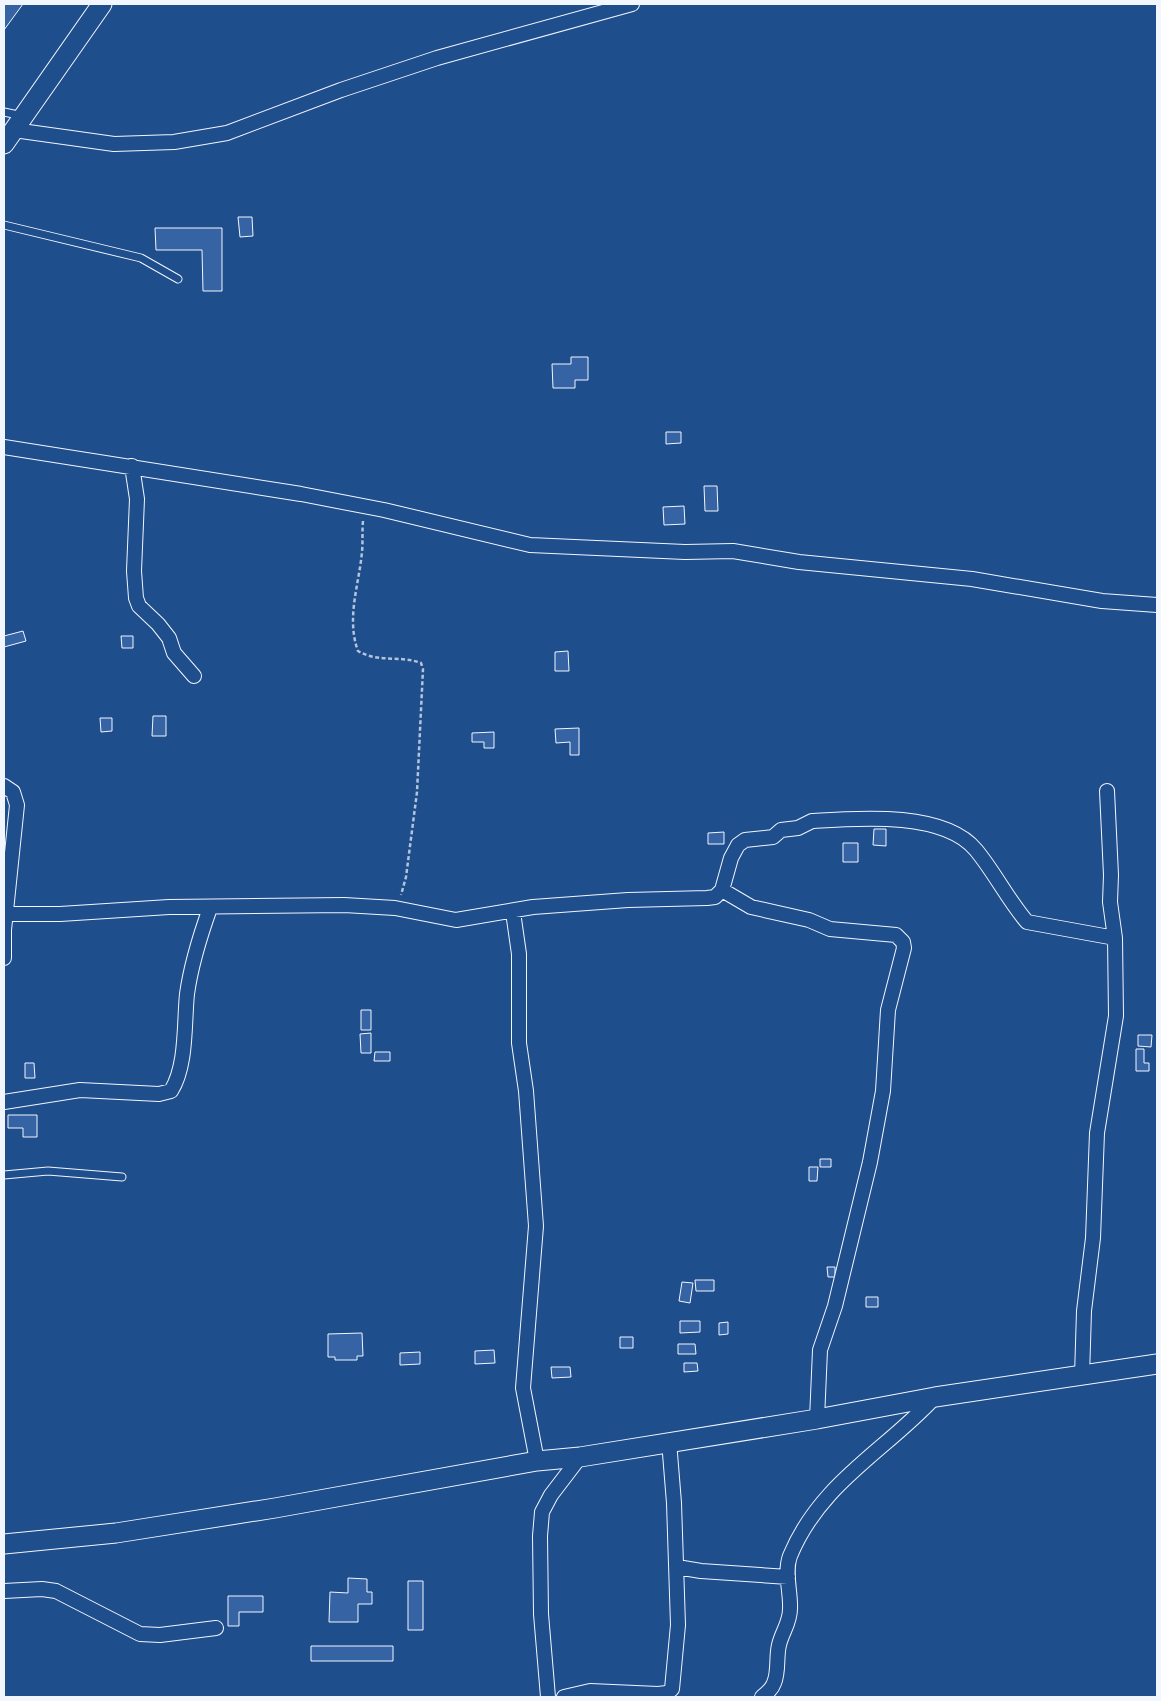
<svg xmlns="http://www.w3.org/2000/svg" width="1161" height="1701" viewBox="0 0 1161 1701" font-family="'Varela Round',sans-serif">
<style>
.building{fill:#3563a3;stroke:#f2f6ff}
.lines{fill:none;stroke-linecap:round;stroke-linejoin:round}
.service-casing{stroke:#f2f6ff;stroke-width:9}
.minor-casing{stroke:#f2f6ff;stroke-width:16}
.secondary-casing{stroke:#f2f6ff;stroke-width:21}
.path{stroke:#b3c4dc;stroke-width:2.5;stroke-dasharray:4 2.5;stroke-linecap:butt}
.service{stroke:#1f4e8c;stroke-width:7}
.minor{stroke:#1f4e8c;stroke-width:14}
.secondary{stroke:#1f4e8c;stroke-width:19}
</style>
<rect width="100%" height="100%" fill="#1f4e8c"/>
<path class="building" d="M4 4H23L4 30Z
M238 217H252L253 236 240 237Z
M155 228H222V291H203L202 250H156Z
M571 357H588V380H575V388H553L552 364H571Z
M666 432H681V443L666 444Z
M704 486H717L718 511H705Z
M684 506 685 524 664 525 663 507Z
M23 631 26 641 4 647V636Z
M121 636H133V648H122Z
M568 651 569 671H555V652Z
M153 716H166V736H152Z
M100 718H112V731L101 732Z
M579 728V755H570V742L556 743 555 729Z
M494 732V748H484V742H472V733Z
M874 829H886V846L873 845Z
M724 832V844H708V833Z
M843 843H858V862H843Z
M361 1010H371V1030H361Z
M371 1033V1053H361L360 1034Z
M1138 1035H1152L1151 1047 1138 1046Z
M1136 1049H1144V1063H1149V1071H1136Z
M375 1052H390V1061H374Z
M25 1063H34L35 1078H25Z
M8 1115H37V1137H23V1128H8Z
M820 1159H831V1167H820Z
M809 1167H818L817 1181H809Z
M827 1267H835V1277H828Z
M695 1280H714V1291H696Z
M682 1282 693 1283 690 1303 679 1301Z
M866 1297H878V1307H866Z
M680 1321H700V1332L680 1333Z
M728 1322V1334L719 1335V1323Z
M362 1333 363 1356H357V1360H335V1357H328V1334Z
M620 1337H633V1348H620Z
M678 1344H695L696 1354H678Z
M494 1350 495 1363 475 1364V1351Z
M420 1352V1364L400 1365V1353Z
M684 1363H697L698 1371 684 1372Z
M551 1367H570L571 1377 552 1378Z
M348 1578 367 1579V1592H372V1604H358V1622H329L330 1592 348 1593Z
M408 1581H423V1630H408Z
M228 1596H263V1612H239V1626H228Z
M311 1646H393V1661H311Z"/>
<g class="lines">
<defs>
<path id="service" d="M4 112 23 116
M4 225 141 258 178 279
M4 1175 48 1171 122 1177"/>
<path id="minor" d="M14 130 114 144 174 142 227 133 341 90 437 58 632 4
M4 447 301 494 384 510 530 545 685 552 733 551 799 562 972 579 1102 601 1157 605
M132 466 137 499 134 571 136 598 139 606 158 624 169 638 174 653 194 676
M4 786 13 792 17 805 4 930V958
M722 890 751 907 809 920 830 929 896 935 903 942 904 948 888 1010 883 1091 870 1162 835 1306 820 1350 817 1419
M513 912 519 954V1043L526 1091 536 1226 523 1388 537 1461
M5 914H60L169 907 344 905 395 908 456 920 533 907 628 900 707 898 715 897 722 890 731 858 738 845 745 840 773 837 781 830 798 828 812 821C858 818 944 811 976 850 995 873 1008 900 1027 922L1115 938
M4 1102 80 1090 159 1094 171 1091C187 1066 184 1023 187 994 191 965 200 936 210 908
M1082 1376 1084 1311 1093 1238 1097 1133 1116 1016 1115 938 1110 902 1111 875 1107 791
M677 1567 701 1571 788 1577
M4 1591 42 1589 56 1591 140 1634 160 1635 216 1628
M548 1697 541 1614 540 1536 542 1512 551 1495 580 1457
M564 1697 590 1691 658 1694 667 1693 672 1689 678 1625 674 1503 669 1441
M762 1697C767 1693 772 1689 774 1683 779 1672 776 1657 779 1645 782 1632 790 1623 790 1609 791 1593 784 1572 790 1556 820 1483 885 1451 935 1397"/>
<path id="secondary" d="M4 144 102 4
M4 1544 116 1533 275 1508 537 1461 580 1457 817 1419 935 1397 1157 1364"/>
</defs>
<use href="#service" class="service-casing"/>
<use href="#minor" class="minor-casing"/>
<use href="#secondary" class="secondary-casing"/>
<path class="path" d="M363 521C362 531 363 541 362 552 359 585 346 618 358 651 378 663 400 655 421 663L423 669 417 792 406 877 401 895"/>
<use href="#service" class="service"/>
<use href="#minor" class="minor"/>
<use href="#secondary" class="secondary"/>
</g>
<rect width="1161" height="1701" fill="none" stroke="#f2f6ff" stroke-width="10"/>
</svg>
